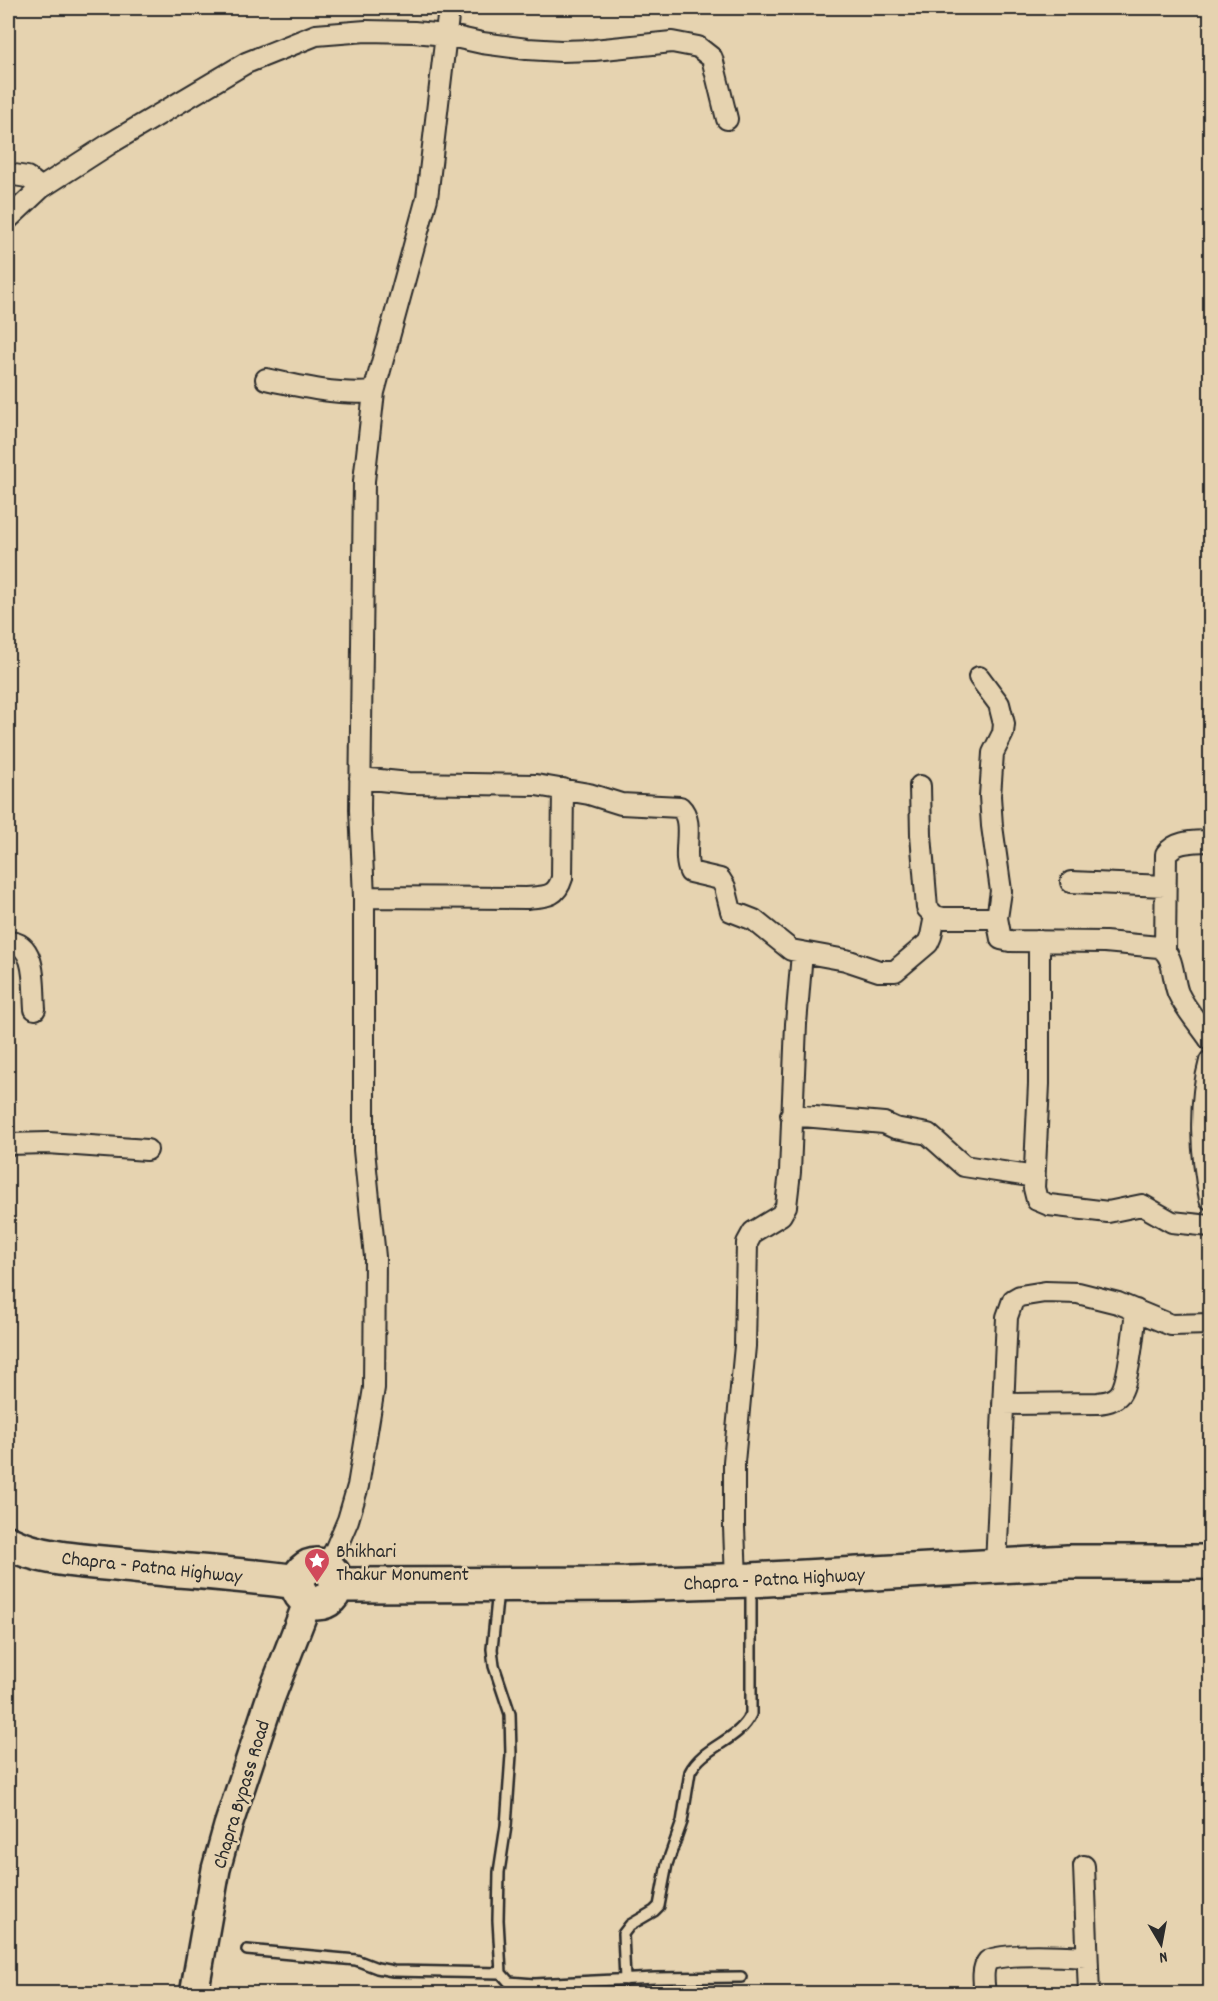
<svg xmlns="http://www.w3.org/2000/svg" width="1218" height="2001" viewBox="0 0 1218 2001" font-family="Dekko,sans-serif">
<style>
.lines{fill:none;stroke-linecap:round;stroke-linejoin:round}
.lane-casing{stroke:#2b2b2b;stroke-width:14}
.street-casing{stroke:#2b2b2b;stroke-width:24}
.secondary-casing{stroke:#2b2b2b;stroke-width:32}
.highway-casing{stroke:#2b2b2b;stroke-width:38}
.lane{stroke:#e6d3b0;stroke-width:9}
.street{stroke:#e6d3b0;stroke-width:20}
.secondary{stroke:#e6d3b0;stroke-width:27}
.highway{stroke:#e6d3b0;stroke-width:33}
.labels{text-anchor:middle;stroke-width:5;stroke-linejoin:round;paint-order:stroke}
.poi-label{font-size:20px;fill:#2b2b2b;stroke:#e6d3b0;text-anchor:start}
.street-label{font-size:20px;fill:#2b2b2b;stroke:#e6d3b0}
</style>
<rect width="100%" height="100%" fill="#e6d3b0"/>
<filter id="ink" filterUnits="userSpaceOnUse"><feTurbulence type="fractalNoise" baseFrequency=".0167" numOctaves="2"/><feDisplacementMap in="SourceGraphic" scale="12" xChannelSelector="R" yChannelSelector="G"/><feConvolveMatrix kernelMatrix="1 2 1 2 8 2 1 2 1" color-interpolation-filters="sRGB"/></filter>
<g filter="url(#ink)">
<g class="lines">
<defs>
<path id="lane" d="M498 1590 492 1649 494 1666 510 1714 511 1755 506 1826 499 1872 498 1920 501 1973 509 1982 534 1984 655 1978 741 1977
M247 1950 356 1960 377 1968 393 1971 501 1973
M625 1980 623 1934 630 1925 654 1911 659 1906 667 1864 682 1822 690 1772C704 1745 738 1742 751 1714V1585"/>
<path id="street" d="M8 174 27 177 41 188
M8 219 41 188 111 143 246 63 316 35 366 31 414 32 446 35 482 43 527 49 561 51 594 50 672 42 698 47 712 58 727 119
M266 379C302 387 337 395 374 392
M979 677 999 704 1004 724 1003 733 993 753 990 796 992 826 1001 891 997 918 1001 939 1010 941 1105 942 1159 947C1175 955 1172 978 1178 993 1186 1010 1200 1025 1210 1040
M360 778 409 783 536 785 589 794 621 804 680 807C696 822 681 853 690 872L720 879 725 887 731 911 754 920 791 950 846 960 879 971H895L928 943 931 936 935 916
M920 786 921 835 927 908 935 916 943 918H997
M1071 882 1165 886
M364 897 527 898C545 896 556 898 562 878L563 789
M1039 941V1084L1034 1188 1037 1200 1049 1205 1108 1212 1142 1205 1172 1222 1210 1226
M8 942C38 942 33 988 35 1009
M1165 950 1166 854C1176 840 1195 842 1210 841
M1210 1061C1198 1104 1201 1156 1210 1199
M791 1115 884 1123 895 1128 928 1134 964 1166 1035 1177
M8 1144 48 1143 147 1150
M1003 1404 1098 1403C1106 1402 1114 1401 1120 1394 1129 1382 1134 1328 1136 1310
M326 1566 336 1548 348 1520 358 1486 374 1388 375 1257 364 1150V897L360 810 364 481 374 392 427 198 449 8
M996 1566 1007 1317 1013 1300 1020 1296 1045 1292 1078 1293 1118 1303 1171 1325 1210 1324
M736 1581 734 1527V1462L745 1346 747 1243 753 1232 781 1215 786 1206 790 1172 796 1024 802 953
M1084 1866 1089 1994
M985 1994C984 1984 981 1969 988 1961 997 1952 1071 1956 1087 1957"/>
<path id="secondary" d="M194 1994 216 1869 228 1826 270 1699 308 1601"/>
<path id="highway" d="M8 1543C43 1560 85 1561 124 1565 182 1571 240 1574 297 1582
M298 1584a19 19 0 1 1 38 0a19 19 0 1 1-38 0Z
M336 1585 628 1584 751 1580 1068 1562H1210"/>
</defs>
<use href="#lane" class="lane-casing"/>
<use href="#street" class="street-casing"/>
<use href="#secondary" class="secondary-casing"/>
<use href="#highway" class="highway-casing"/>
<use href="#lane" class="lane"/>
<use href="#street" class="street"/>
<use href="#secondary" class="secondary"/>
<use href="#highway" class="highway"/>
</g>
</g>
<defs>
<symbol id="sight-pin" viewBox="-11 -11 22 30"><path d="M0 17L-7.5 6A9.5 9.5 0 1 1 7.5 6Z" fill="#d1495b" stroke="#e6d3b0"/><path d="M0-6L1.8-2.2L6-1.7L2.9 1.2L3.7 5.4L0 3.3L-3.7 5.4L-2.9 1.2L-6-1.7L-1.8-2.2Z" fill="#fff"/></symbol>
</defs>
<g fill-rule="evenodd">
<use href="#sight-pin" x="302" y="1546" width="30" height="40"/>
</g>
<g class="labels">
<g class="poi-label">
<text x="336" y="1557">Bhikhari<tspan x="336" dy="23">Thakur Monument</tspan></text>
</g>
<g class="street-label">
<text transform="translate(152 1566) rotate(6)" y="7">Chapra - Patna Highway</text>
<text transform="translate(774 1578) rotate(-3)" y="7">Chapra - Patna Highway</text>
<text transform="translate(240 1794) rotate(-73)" y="7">Chapra Bypass Road</text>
</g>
</g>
<rect width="1218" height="2001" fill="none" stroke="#e6d3b0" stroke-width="30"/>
<rect x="15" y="15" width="1188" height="1971" fill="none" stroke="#2b2b2b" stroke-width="2" filter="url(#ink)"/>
<g transform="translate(1161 1944) rotate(170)" stroke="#e6d3b0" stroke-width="4.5" paint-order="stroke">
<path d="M0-4.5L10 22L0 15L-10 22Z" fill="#2b2b2b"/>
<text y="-9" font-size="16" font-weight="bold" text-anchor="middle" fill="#2b2b2b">N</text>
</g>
</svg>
